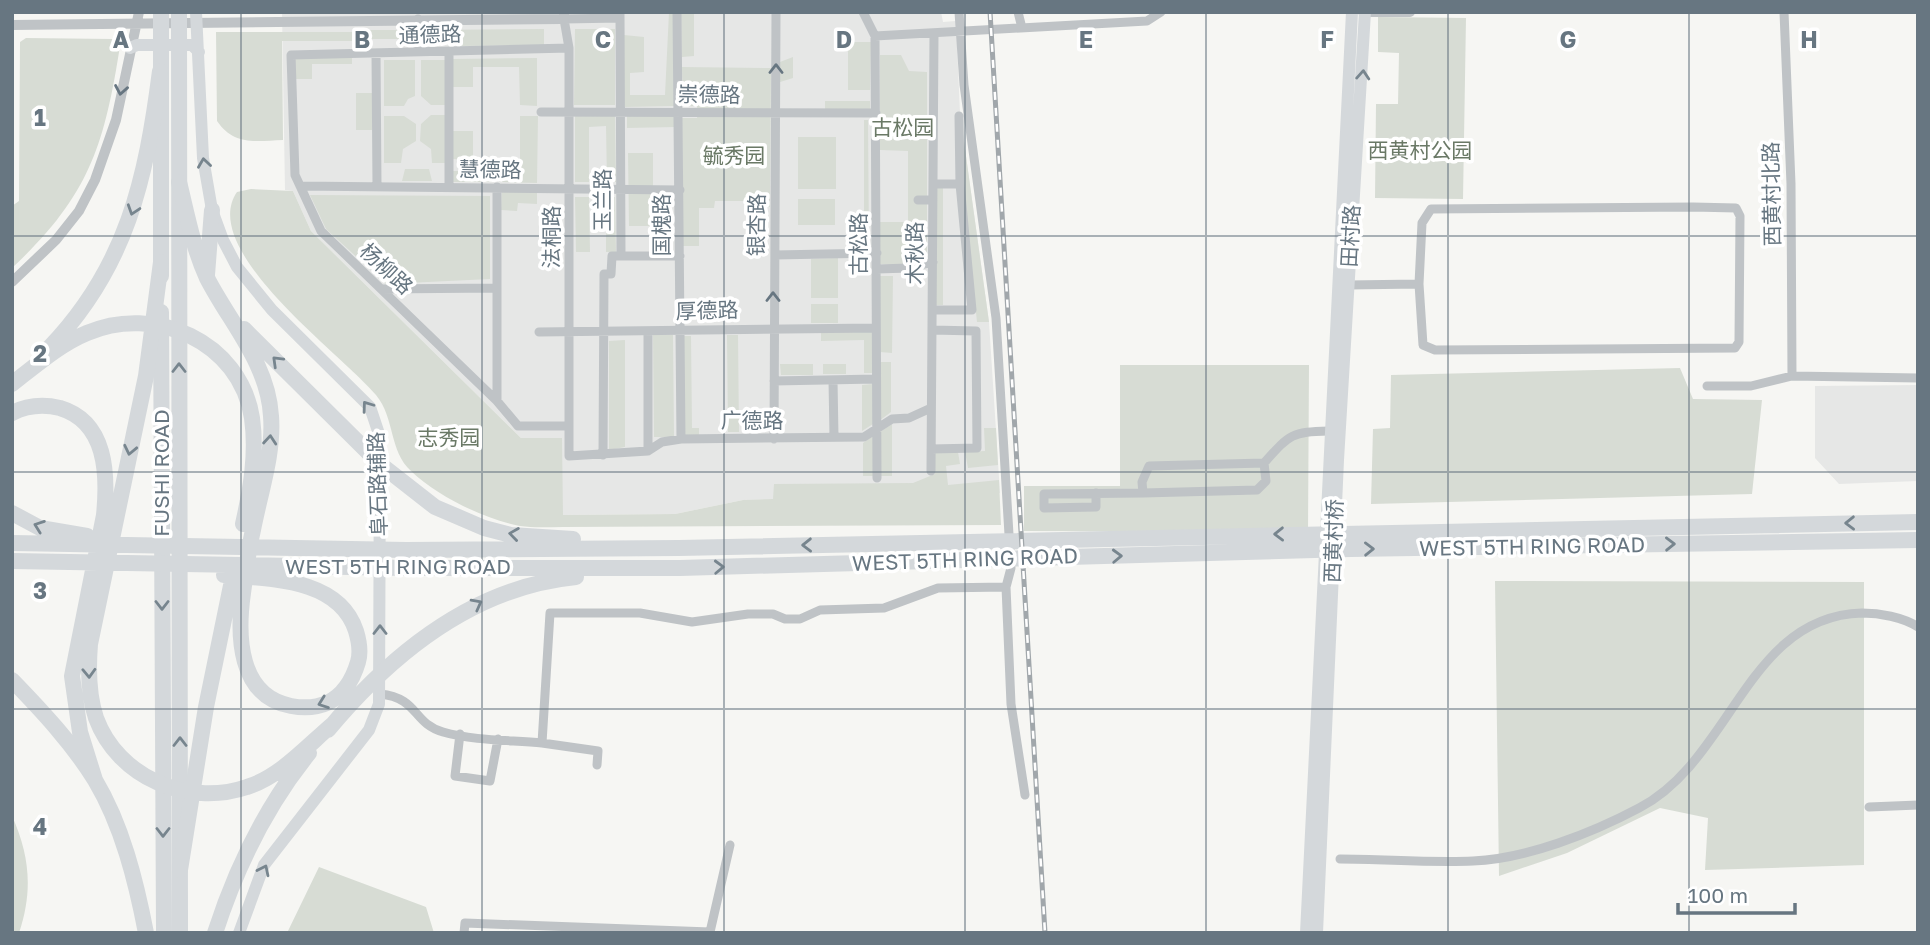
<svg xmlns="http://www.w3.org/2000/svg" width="1930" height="945" viewBox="0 0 1930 945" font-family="'Golos Text','Noto Sans SC',sans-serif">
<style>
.built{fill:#e6e7e6}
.green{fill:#d7dcd4}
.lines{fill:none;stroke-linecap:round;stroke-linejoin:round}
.minor{stroke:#bfc3c6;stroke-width:9}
.tertiary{stroke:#bfc3c6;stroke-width:10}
.secondary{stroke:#d4d8db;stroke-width:12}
.trunk{stroke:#d4d8db;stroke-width:16}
.motorway{stroke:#d4d8db;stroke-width:16}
.rail-casing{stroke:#a1a7ab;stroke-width:5}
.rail{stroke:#fff;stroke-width:2.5;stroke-dasharray:8;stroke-linecap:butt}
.oneway{stroke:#677681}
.oneway2{stroke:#77858e}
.grid{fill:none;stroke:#677681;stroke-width:2;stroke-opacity:0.55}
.labels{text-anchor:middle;stroke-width:7;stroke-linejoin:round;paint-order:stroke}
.street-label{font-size:21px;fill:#677681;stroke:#fff}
.park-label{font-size:21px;fill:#6a7966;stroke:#fff}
.grid-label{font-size:23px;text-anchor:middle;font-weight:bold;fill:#677681;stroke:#fff;stroke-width:7;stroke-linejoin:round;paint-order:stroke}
</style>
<rect width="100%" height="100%" fill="#f6f6f3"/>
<path class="built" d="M282 12H941L943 22 956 21 960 113 989 322 1000 493 743 500 675 514 562 515V439L521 438 311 231 293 191 285 190Z
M1918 385V481L1839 484 1815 458V386Z"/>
<path class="green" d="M669 12H673L674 106 624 107V35L644 37V72L630 73V95H665Z
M681 12H694V56L682 57Z
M1378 17 1466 18 1463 199 1375 198 1376 104H1398L1399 53 1378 52Z
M544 29V45L459 46 458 39H425V30Z
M575 29H615V105H574Z
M367 30H411V39H367Z
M216 32H352V41H282L283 140C256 141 234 146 217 121Z
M26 38 113 39 120 46C104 147 89 196 12 268V206L19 201 20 42Z
M848 42H871L870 90H848Z
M880 55H901L909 71 927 72V260L909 265 880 264V222H908V151L880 150Z
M352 57V64H312V79H295L294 58Z
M793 57V78L780 82V62Z
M537 58V106L520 105 519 67H473V87H453V59Z
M384 60H415V96L408 99 404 106H384Z
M421 60H445L446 105H431L421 96Z
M682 67 771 68 770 207H746L745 201H715L714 208H699V246H683L682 118H697V106H683Z
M356 93H372V130H356Z
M825 101H870V110H825Z
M431 115H446V163H432L431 149 420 141 421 124Z
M575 115H615L616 182H607L606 126 589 127V182H575Z
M676 115V127L627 128V116Z
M384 116H404L416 124V141L403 149 401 163H384Z
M520 116H538L537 183 502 182V166H515L516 160H520Z
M864 120H868L869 246 864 245Z
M961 120 989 322H977L963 184Z
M452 131H473V160L452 159Z
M798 137H836V189H798Z
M628 153H653V226H629Z
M486 165H494V182H451V171H480V177H486Z
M405 169H429L432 181H402Z
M936 188H943V305H936Z
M251 189 293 191 311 231 521 438H562L563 515 675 514 743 500 773 499 774 484 913 483 935 474V453L958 452 960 464 946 466 948 485 999 480 1001 525 563 527C549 527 533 528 520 526 484 519 437 496 411 471 389 451 395 418 376 395 343 355 197 250 237 192Z
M502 191 537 192V204L518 203 517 211 501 210Z
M310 195 490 196V279L386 284 326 229Z
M575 197H589L590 252H576Z
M606 197H615L616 252H606Z
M798 199H835V225H798Z
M838 258V298H811V259Z
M880 276H893L892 353 880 352Z
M811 304H838V323H811Z
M821 331H873V373H864V340L821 341Z
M653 335H673L674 437H654Z
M727 335H738L739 432H728Z
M684 336H691L692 428H699V436H684Z
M625 340V447L609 450V341Z
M879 362H891V412L879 421Z
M780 364H813V375H781Z
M823 364H846V374H823Z
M1120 365H1309L1308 532 1024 531V486H1120Z
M1680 368 1693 399 1762 400 1752 494 1371 504 1373 429 1390 428 1391 375Z
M873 384V424L862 431V385Z
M892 424V476H880V432Z
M984 428H996L998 465 968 468 965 452 985 451Z
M873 436V476H863V443Z
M1495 581 1864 582V865L1705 870 1708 818 1660 808 1567 853 1499 876Z
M12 816C30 856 33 891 19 933H12Z
M319 867 426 907 434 933H287Z"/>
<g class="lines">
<path class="minor" d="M677 12 681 439
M863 12 875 36 877 478
M1018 12 1022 28
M1784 12 1791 184 1792 376
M620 18 564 19 569 48V456L648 451 662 442 681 439 864 437 892 419 909 418 931 408
M875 36 1147 21 1161 12
M569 48 291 55 295 175 321 231 497 401 518 426H569
M418 52V19
M376 54 377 186
M541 112 876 113
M449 161V187V52
M933 184H960
M300 186 680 190
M918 200H933
M1693 207 1736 208 1740 216 1739 342 1735 348 1435 350 1423 345 1419 284 1422 223 1431 209Z
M775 255 877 253
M621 256H680
M877 269 909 268 933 262
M1348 285 1419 284
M381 289 497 288
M933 310H972L960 184 959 116
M648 331V451
M539 332 876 328
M833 380 834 437
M774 381 876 379
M1707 386H1751L1792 376 1918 378
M497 401V187
M774 439 776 12
M931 449 977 448 976 331 932 330
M603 455 604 274H611L612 256H621L620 14
M1264 463 1266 481 1257 490 1143 493 1142 482 1149 466 1264 463C1290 434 1291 432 1329 431
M931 471 934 34
M1096 493V507L1044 508V494L1143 493
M1006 587 1011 704 1025 795
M380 694C419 698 412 723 443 732 474 741 511 740 542 743L550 613H640L692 622 748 614H773L785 619H800L820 610 884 608 938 588 1006 587 1011 568 996 318 964 85 959 12
M460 734 455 776 490 781 498 739
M542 743 598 751 597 765
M1869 807 1918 805
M1340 859C1384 859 1429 863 1473 861 1526 859 1592 833 1639 808 1732 760 1747 616 1862 613 1879 613 1903 617 1918 627
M464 933 465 923 710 932 730 845"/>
<path class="tertiary" d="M1363 12H1410
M12 25 561 19H564V12
M12 282 56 240 79 211 95 180 116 120 139 12"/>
<path class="secondary" d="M196 12 203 158 212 210 223 240 237 267 272 310 370 407 380 437 379 704 369 730 264 865 239 933
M130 48 137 45H192L199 52
M1306 933 1352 12
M1317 933 1338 460 1365 12"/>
<path class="trunk" d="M161 12V276
M179 12 180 933
M161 312 164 933"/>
<path class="motorway" d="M179 182C187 214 193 248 207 278 230 323 268 363 271 416 274 454 260 493 253 530 248 551 246 572 243 593 237 635 238 696 291 706 302 708 316 708 327 703 344 695 353 679 358 662 361 652 359 641 356 631 339 578 270 579 224 575
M161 262 146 376 90 644C88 669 88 694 96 718 118 778 188 807 247 787 280 777 307 746 333 724
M207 275 212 210
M244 329 380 464 435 507 484 528 511 535 573 539
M49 348C127 267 146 179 160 71
M12 384C35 366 60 344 87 333 154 304 240 341 252 418 257 454 251 488 243 524
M12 413C28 405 43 404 60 408 107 422 108 475 104 515L72 676 80 732 95 780
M12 513 40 528 87 536
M12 543 406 550 679 548 1918 522
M12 561 405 568H680L1351 549 1918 540
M12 680C42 711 72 743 95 780 122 825 136 881 146 933
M328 730C392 653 473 587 576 577
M180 870 206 707 235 566
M215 933C236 868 266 806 309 753"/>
<defs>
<path id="rail" d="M990 12 1045 933"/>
</defs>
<use href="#rail" class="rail-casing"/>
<use href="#rail" class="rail"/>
</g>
<defs><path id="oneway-chevron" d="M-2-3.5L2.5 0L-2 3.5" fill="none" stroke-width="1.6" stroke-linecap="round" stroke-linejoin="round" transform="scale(1.75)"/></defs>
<g class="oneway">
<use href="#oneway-chevron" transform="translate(776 69) rotate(-90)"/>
<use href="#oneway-chevron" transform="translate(121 90) rotate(100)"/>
<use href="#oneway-chevron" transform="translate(773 297) rotate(-90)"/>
</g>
<g class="oneway2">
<use href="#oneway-chevron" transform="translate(1363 75) rotate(-86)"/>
<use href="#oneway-chevron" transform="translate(204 163) rotate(-98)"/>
<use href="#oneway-chevron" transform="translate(133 210) rotate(108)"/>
<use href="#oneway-chevron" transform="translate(277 361) rotate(-136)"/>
<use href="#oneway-chevron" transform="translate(179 368) rotate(-90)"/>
<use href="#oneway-chevron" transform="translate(367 406) rotate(-126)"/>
<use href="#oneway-chevron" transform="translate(270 440) rotate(-85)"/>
<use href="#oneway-chevron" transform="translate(130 450) rotate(102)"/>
<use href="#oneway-chevron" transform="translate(1850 523) rotate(179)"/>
<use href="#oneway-chevron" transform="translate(39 526) rotate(-160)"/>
<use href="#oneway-chevron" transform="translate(514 534) rotate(-172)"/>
<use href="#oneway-chevron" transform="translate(1279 534) rotate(179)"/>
<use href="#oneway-chevron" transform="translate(1670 544) rotate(-1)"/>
<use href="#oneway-chevron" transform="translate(807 545) rotate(179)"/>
<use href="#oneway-chevron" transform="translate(1369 549) rotate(-1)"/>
<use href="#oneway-chevron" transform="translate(1117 556) rotate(-2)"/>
<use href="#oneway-chevron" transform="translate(719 567) rotate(-2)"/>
<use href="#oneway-chevron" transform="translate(477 604) rotate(-28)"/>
<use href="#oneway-chevron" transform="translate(162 605) rotate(90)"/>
<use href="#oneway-chevron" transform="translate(380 630) rotate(-90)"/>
<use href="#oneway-chevron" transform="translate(89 673) rotate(88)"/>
<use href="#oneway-chevron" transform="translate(323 703) rotate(160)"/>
<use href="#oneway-chevron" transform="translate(180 742) rotate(-90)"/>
<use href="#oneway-chevron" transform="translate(163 832) rotate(90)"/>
<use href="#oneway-chevron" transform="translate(264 870) rotate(-64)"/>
</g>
<path class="grid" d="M241 12V933M482 12V933M724 12V933M965 12V933M1206 12V933M1448 12V933M1689 12V933M12 236H1918M12 472H1918M12 709H1918"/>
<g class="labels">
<g class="street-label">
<text transform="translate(430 35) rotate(-2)" y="7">通德路</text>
<text transform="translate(709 95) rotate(1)" y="7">崇德路</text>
<text transform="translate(490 170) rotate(1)" y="7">慧德路</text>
<text transform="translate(1772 194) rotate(-91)" y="7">西黄村北路</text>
<text transform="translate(603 200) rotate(-90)" y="7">玉兰路</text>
<text transform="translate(662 225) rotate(-90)" y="7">国槐路</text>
<text transform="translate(757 225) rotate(-89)" y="7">银杏路</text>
<text transform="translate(1351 236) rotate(-87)" y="7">田村路</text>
<text transform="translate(552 237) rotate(-90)" y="7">法桐路</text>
<text transform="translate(859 244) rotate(-90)" y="7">古松路</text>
<text transform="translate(915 253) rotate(-90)" y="7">木秋路</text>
<text transform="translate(386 269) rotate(43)" y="7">杨柳路</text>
<text transform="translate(707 311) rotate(-2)" y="7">厚德路</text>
<text x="752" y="428">广德路</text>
<text transform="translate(162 473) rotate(-90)" y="7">FUSHI ROAD</text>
<text transform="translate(378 484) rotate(-92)" y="7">阜石路辅路</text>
<text transform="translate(1334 541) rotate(-88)" y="7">西黄村桥</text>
<text transform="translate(1532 547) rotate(-1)" y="7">WEST 5TH RING ROAD</text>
<text transform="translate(965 560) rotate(-2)" y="7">WEST 5TH RING ROAD</text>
<text x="398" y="574">WEST 5TH RING ROAD</text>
</g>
<g class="park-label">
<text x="903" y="135">古松园</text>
<text x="1420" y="158">西黄村公园</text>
<text x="734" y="163">毓秀园</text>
<text x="449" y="445">志秀园</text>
</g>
</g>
<g class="grid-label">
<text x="121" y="48">A</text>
<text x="362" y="48">B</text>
<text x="603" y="48">C</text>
<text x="844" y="48">D</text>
<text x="1086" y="48">E</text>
<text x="1327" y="48">F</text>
<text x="1568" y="48">G</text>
<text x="1809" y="48">H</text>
<text x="40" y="126">1</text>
<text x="40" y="362">2</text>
<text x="40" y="599">3</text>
<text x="40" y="835">4</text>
</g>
<rect width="1930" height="945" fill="none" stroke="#677681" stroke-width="28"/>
<path d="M1678 903v10h117v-10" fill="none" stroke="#677681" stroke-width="3.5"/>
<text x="1688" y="903" font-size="21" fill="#677681" stroke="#ffffff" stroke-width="5" paint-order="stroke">100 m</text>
</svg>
